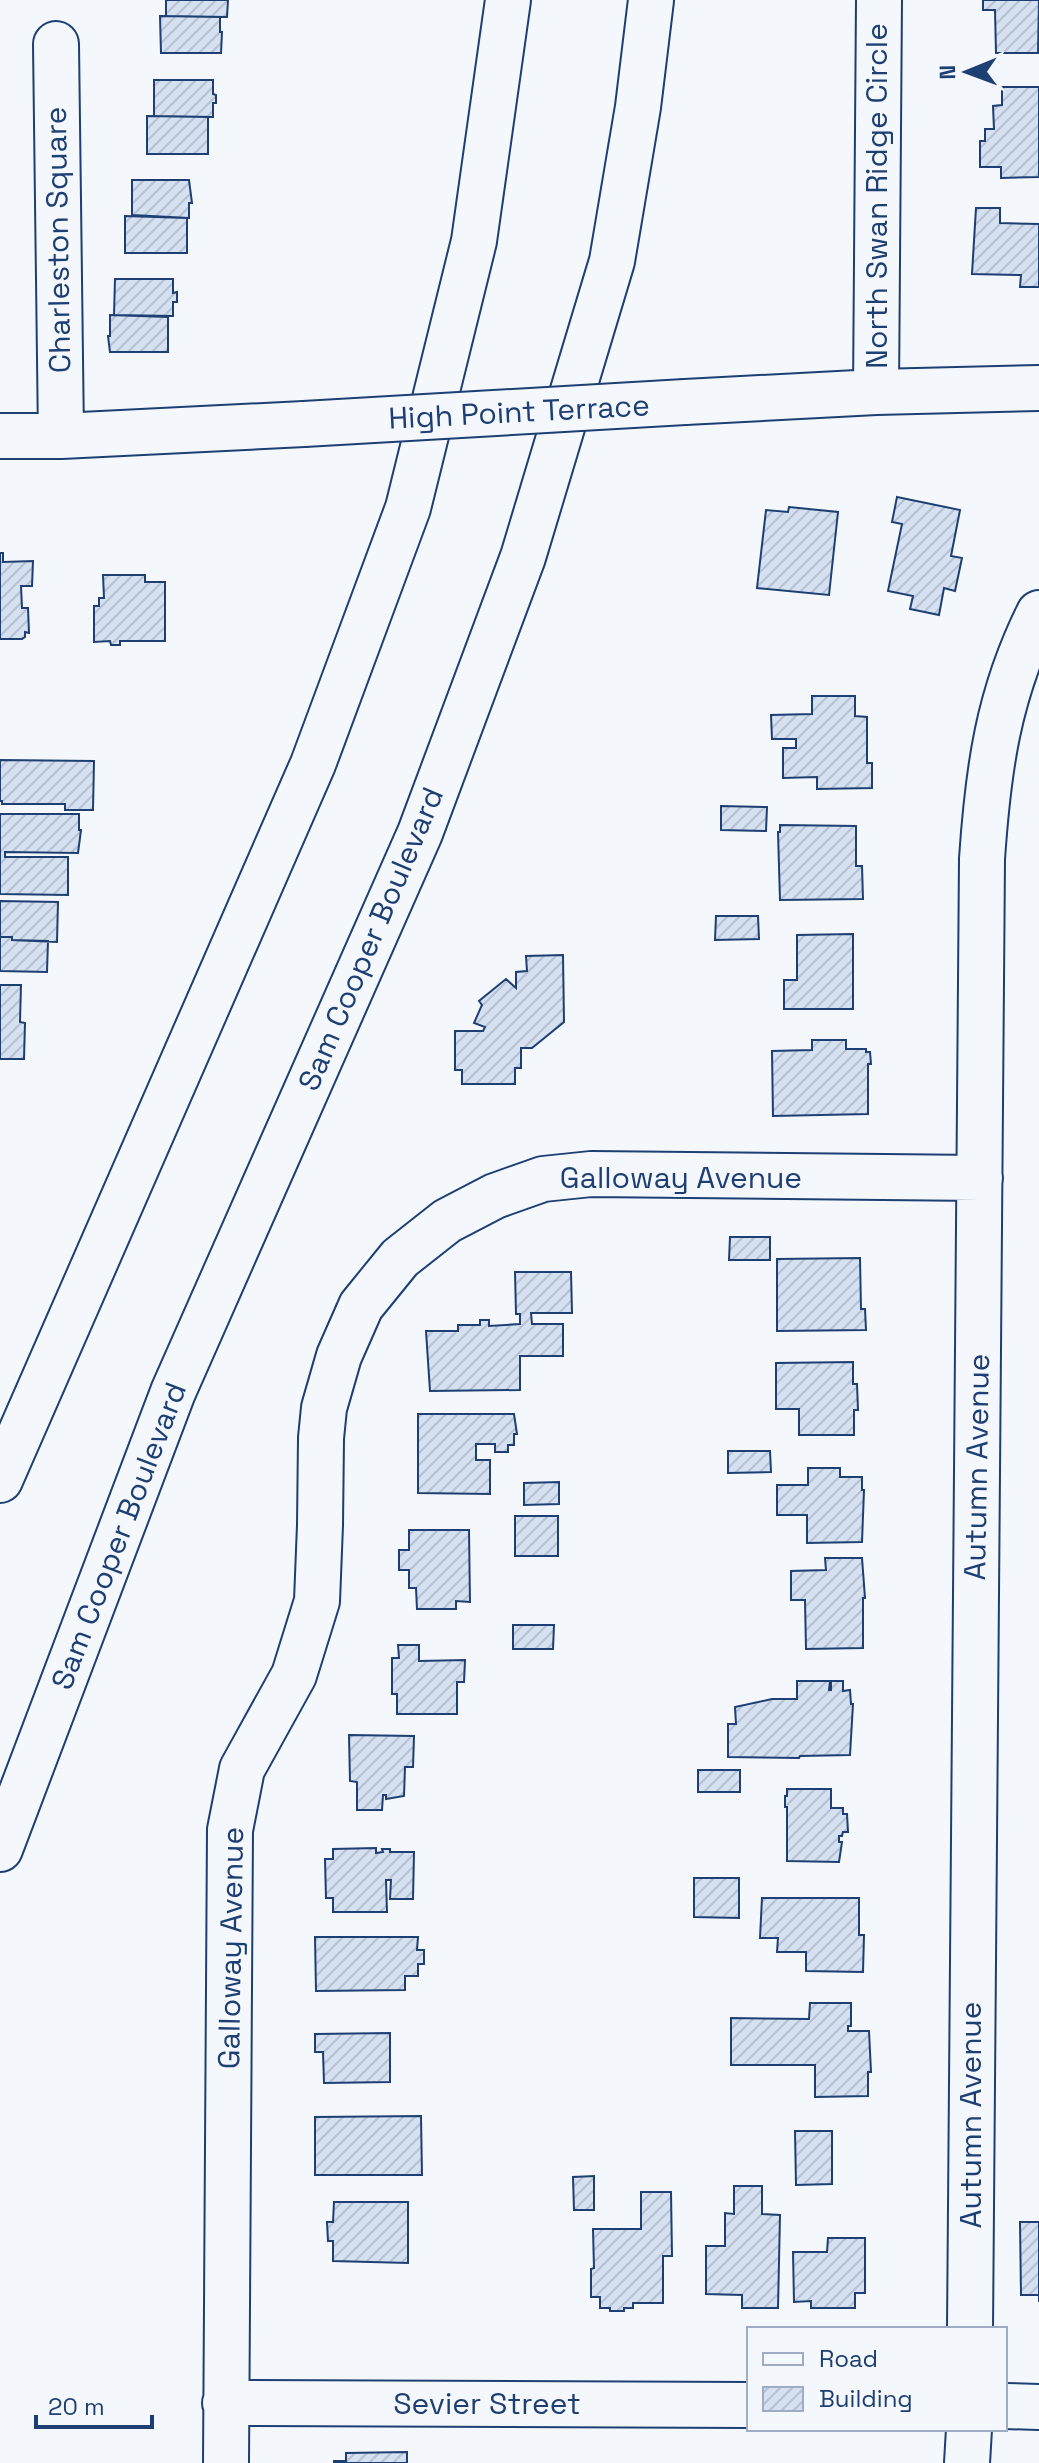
<svg xmlns="http://www.w3.org/2000/svg" width="1039" height="2463" viewBox="0 0 1039 2463" font-family="'Space Grotesk',sans-serif">
<style>
.building{fill:url(#building-hatch);stroke:#1d3f73;stroke-width:2}
.lines{fill:none;stroke-linecap:round;stroke-linejoin:round}
.minor-casing{stroke:#1d3f73;stroke-width:48}
.highway-casing{stroke:#1d3f73;stroke-width:48}
.minor{stroke:#f4f7fb;stroke-width:44}
.highway{stroke:#f4f7fb;stroke-width:44}
.minor-bridge-casing{stroke:#1d3f73;stroke-width:48;stroke-linecap:butt}
.minor-bridge{stroke:#f4f7fb;stroke-width:44}
.labels{text-anchor:middle;stroke-width:6;stroke-linejoin:round;paint-order:stroke}
.street-label{font-size:30px;fill:#1d3f73;stroke:#f4f7fb}
</style>
<defs>
<pattern id="building-hatch" width="6" height="6" patternUnits="userSpaceOnUse" patternTransform="scale(2)"><rect width="6" height="6" fill="#d5e0f0"/><path d="M-1 1l2-2M0 6l6-6M5 7l2-2" fill="none" stroke="#b6c1d1"/></pattern>
</defs>
<rect width="100%" height="100%" fill="#f4f7fb"/>
<path class="building" d="M166 0H228L227 17 166 16Z
M983 0H1039L1038 53H996L995 10H983Z
M160 16 220 17V32H222L221 53H161Z
M154 80H213V94L216 95V103H213V117L154 116Z
M1002 87H1039V177L1001 178V167H980V141H985V129H994L993 106 1002 105Z
M147 116 208 117V154H147Z
M132 180H189L192 203H189V218L132 215Z
M976 208H1000V223L1039 224V287H1020L1021 275 972 274Z
M125 216 187 218V253H125Z
M115 279H173V293L177 292V302H173V316L114 315Z
M110 315 168 317V352H110L108 336H110Z
M897 497 960 510 951 556 962 558 955 591 944 588 939 615 910 609 913 596 888 591 902 524 892 522Z
M789 507 838 512 829 595 757 588 766 510 788 512Z
M0 553H3V562L33 561 32 586H21L22 608H28L29 633 25 632V637L22 639H0Z
M103 575H145V582H165V641H120V645H111L110 641 94 642V606H99V598H104Z
M812 696H855V716L867 717V763H872V788L817 789V777L783 778V748H796V739H772L771 715 812 714Z
M0 760 94 761 93 810H65V804H2V801H0Z
M721 806 767 807 766 831 721 830Z
M0 814H79V830H81L78 853 5 852V857H68V895L0 894Z
M780 825 856 826V866H862L863 899 780 900 778 832H780Z
M0 901 58 902 57 942 12 940V937H0Z
M716 916H758L759 939 715 940Z
M853 934V1009H784V980H797V935Z
M0 937H12V940L48 941 47 972 0 971Z
M563 955 564 1022 532 1048H521V1068H515V1084H462V1070H455V1031H483L485 1027 474 1023 482 1005 479 1001 506 979 516 988V972L527 971 526 956Z
M0 985H21L20 1022 25 1023 24 1059H0Z
M812 1040H846V1049H866V1052H870L871 1064H868V1114L773 1116 772 1051 812 1050Z
M730 1237H770V1260H729Z
M860 1258 861 1309H865L866 1330 777 1331V1259Z
M515 1272H571L572 1313H531L532 1324H563V1356H520V1390L430 1391 426 1331H458V1325H480V1320H489V1326L520 1324V1314H516Z
M853 1362V1384H857L858 1410H854V1435H799V1409H776V1363Z
M418 1414H514L517 1434H514V1445H508V1452H495V1444H476V1460H490V1494L418 1493Z
M728 1451H770L771 1472 728 1473Z
M808 1468H840V1477H862V1490H864L862 1542 807 1543V1515H777V1485H808Z
M559 1482V1504L524 1505V1483Z
M515 1516H558V1556H515Z
M409 1530H469L470 1602 456 1601V1609H417L416 1588H409V1570H399V1550H409Z
M825 1558H862L865 1598H863V1648L806 1649 805 1600H791V1571L826 1570Z
M513 1625H554L553 1649H513Z
M398 1645H419V1661L465 1660 464 1682H457V1714H397V1694H392V1658H399Z
M797 1681H830L829 1690H831V1681H843V1691L850 1690 851 1704H853L850 1755 800 1756 799 1758 728 1757V1724H736L735 1707 772 1699H797Z
M349 1735 414 1736 413 1767H405L404 1796 386 1799V1795H383L382 1810H357V1782L350 1781Z
M698 1770H740V1792H698Z
M787 1789H831V1808H843V1814H847L848 1832H843L842 1836H839V1842H842L839 1862 787 1861V1807H785V1796H787Z
M376 1848V1853L383 1852 382 1849H390V1852H414L413 1899H390L391 1880H386L387 1912H333V1898H326L325 1859H333V1849Z
M694 1878H739V1918L694 1917Z
M762 1898H859V1935H864L863 1972 806 1971V1952H777L778 1938H760Z
M315 1937H418L417 1950H424V1964H418V1976H405V1990L316 1991Z
M810 2003H851V2026H848V2031H869L871 2072H868V2096L815 2097V2065H731V2018L809 2019Z
M390 2033V2082L324 2083 323 2052H315V2034Z
M421 2116 422 2175H315V2117Z
M795 2131H832V2184L796 2185Z
M594 2176V2210H574L573 2177Z
M734 2186H762V2214L780 2215 778 2308H742V2295L706 2294V2246H725V2213L734 2214Z
M641 2192H671L672 2256H663V2303H633V2308H624V2311H610V2308H600V2297H591V2269L594 2268 593 2229H641Z
M334 2202H408V2263L333 2261V2241H328L327 2222H333Z
M1020 2222H1039V2302V2295H1021Z
M828 2238H865V2293H855V2308H811V2301L794 2302 793 2252H827Z
M407 2452V2463H334V2461H346V2453Z"/>
<g class="lines">
<defs>
<path id="minor" d="M56 44 61 436
M876 392 879 0
M685 402 876 392 1039 388
M0 436H61L304 424
M970 2329 982 859C988 770 998 695 1039 613
M225 2403 749 2405
M1005 2406 1039 2407
M226 2463 230 1830 242 1769 294 1675 317 1601 320 1525 321 1438 324 1408 339 1356 361 1306 400 1258 447 1221 495 1196 543 1179 591 1174 980 1178
M967 2463 969 2429"/>
<path id="highway" d="M0 1480 313 764 408 508 474 241 508 0
M0 1849 173 1392 420 833 523 557 612 261 638 107 651 0"/>
</defs>
<use href="#minor" class="minor-casing"/>
<use href="#highway" class="highway-casing"/>
<use href="#minor" class="minor"/>
<use href="#highway" class="highway"/>
<defs>
<path id="minor-bridge" d="M304 424 685 402"/>
</defs>
<use href="#minor-bridge" class="minor-bridge-casing"/>
<use href="#minor-bridge" class="minor-bridge"/>
</g>
<g class="labels">
<g class="street-label">
<text transform="translate(877 196) rotate(-90)" y="10">North Swan Ridge Circle</text>
<text transform="translate(58 240) rotate(-91)" y="10">Charleston Square</text>
<text transform="translate(519 412) rotate(-3)" y="10">High Point Terrace</text>
<text transform="translate(371 939) rotate(-67)" y="10">Sam Cooper Boulevard</text>
<text x="681" y="1188">Galloway Avenue</text>
<text transform="translate(977 1467) rotate(-89)" y="10">Autumn Avenue</text>
<text transform="translate(119 1536) rotate(-69)" y="10">Sam Cooper Boulevard</text>
<text transform="translate(231 1948) rotate(-89)" y="10">Galloway Avenue</text>
<text transform="translate(971 2115) rotate(-90)" y="10">Autumn Avenue</text>
<text x="487" y="2414">Sevier Street</text>
</g>
</g>
<rect x="747" y="2327" width="260" height="104" fill="#f4f7fb" stroke="#9eadc5" stroke-width="2"/>
<rect x="763" y="2353" width="40" height="12" fill="#f4f7fb" stroke="#9eadc5" stroke-width="2"/>
<text x="819" y="2367" font-size="24" fill="#1d3f73">Road</text>
<rect x="763" y="2387" width="40" height="24" fill="url(#building-hatch)" stroke="#9eadc5" stroke-width="2"/>
<text x="819" y="2407" font-size="24" fill="#1d3f73">Building</text>
<g transform="translate(967 72) rotate(269)" stroke="#f4f7fb" stroke-width="6" paint-order="stroke">
<path d="M0-6L14 30L0 20L-14 30Z" fill="#1d3f73"/>
<text y="-12" font-size="22" font-weight="bold" text-anchor="middle" fill="#1d3f73">N</text>
</g>
<path d="M36 2415v12h116v-12" fill="none" stroke="#1d3f73" stroke-width="4"/>
<text x="48" y="2415" font-size="24" fill="#1d3f73" stroke="#f4f7fb" stroke-width="6" paint-order="stroke">20 m</text>
</svg>
